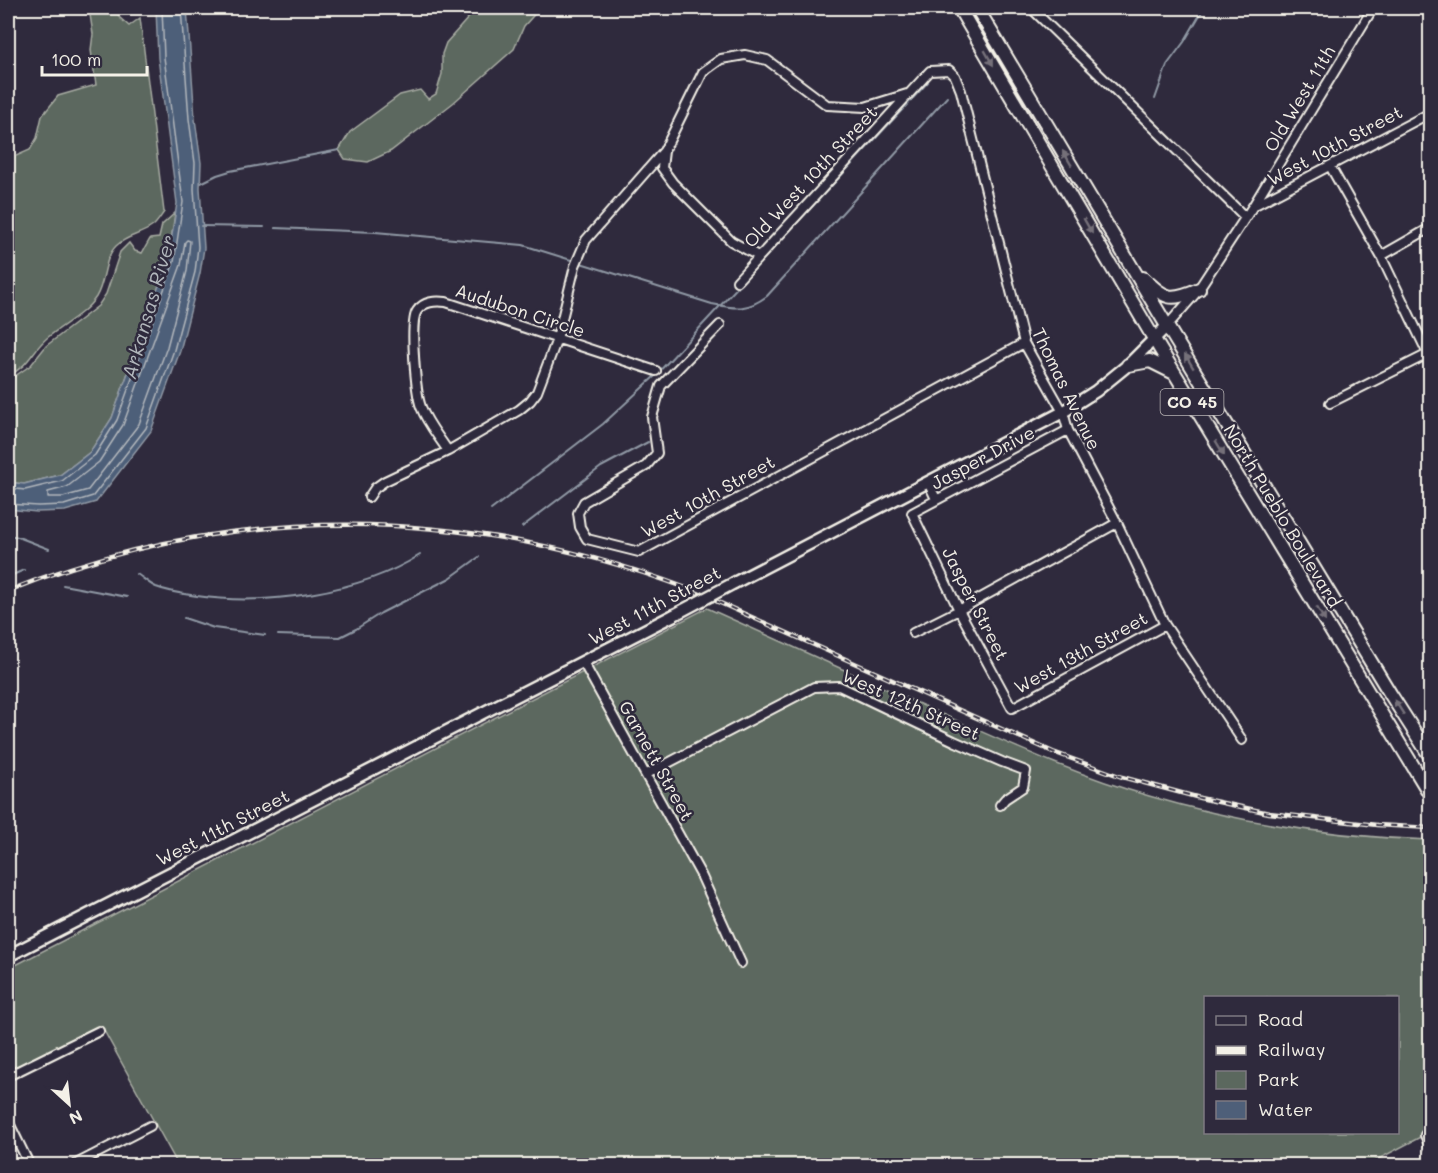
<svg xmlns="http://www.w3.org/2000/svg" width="1438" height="1173" viewBox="0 0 1438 1173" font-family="Mali,sans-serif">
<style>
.green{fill:#5b685e;stroke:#a8aca3;stroke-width:1.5;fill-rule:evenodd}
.water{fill:#4e5f79;stroke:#9099a5;stroke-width:1.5}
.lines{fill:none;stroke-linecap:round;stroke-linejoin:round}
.shore{stroke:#b2b7bc;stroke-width:1.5}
.stream{stroke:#9099a5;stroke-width:2}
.street-casing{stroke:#f4f1e8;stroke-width:12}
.secondary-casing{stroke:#f4f1e8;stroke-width:15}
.primary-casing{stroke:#f4f1e8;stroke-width:16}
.street{stroke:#2f2a3d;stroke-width:8}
.secondary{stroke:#2f2a3d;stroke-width:10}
.primary{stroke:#2f2a3d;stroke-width:12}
.rail-casing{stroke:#f4f1e8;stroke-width:4.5}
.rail{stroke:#2f2a3d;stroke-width:2;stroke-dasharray:7;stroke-linecap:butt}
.secondary-bridge-casing{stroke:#f4f1e8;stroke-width:15;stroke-linecap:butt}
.secondary-bridge{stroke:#2f2a3d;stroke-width:10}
.oneway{fill:#747079}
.labels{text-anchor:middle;stroke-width:5;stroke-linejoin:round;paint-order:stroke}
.shield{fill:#2f2a3d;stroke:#b9b5b5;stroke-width:1.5}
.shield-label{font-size:16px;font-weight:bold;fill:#f4f1e8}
.street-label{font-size:18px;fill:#f4f1e8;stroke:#2f2a3d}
.water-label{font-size:20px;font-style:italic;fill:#b2b7bc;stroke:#2f2a3d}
</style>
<rect width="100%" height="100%" fill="#2f2a3d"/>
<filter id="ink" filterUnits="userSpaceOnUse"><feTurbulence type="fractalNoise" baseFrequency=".0167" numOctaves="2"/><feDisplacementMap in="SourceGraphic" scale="12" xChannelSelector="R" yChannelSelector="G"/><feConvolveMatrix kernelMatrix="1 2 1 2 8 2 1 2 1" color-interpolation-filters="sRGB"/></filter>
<g filter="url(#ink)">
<path class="green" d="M89 8H116L119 17 129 26 140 18 164 212C161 216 157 223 153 226 141 235 127 235 116 246 103 259 106 281 96 297 84 315 63 324 47 338 31 352 30 365 8 376V154L14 157 30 150 37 138 42 116 58 96 96 85 91 50 93 34Z
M477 8H540L524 26 514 49 453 103 391 151 368 162 345 159 339 150 350 132 400 95 420 90 428 99 436 94 442 74V54L446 43Z
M175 213 168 260 112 418 90 452 60 475 24 484 8 482V381L31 365 46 346 98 306 106 294 120 252 129 243 135 251 142 253 150 239 159 238 162 225Z
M707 608C783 642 859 676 935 711 1005 742 1075 775 1149 796 1240 823 1336 837 1430 840V1132L1367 1165H178L103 1029 96 1027 8 1071V969ZM1206 998H1398V1132H1206Z"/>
<path class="water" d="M156 8H187L195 119 201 163 200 188 204 248 200 273 180 351 151 431 96 502 65 511 37 512 8 509V482L24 484 60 475 90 452 112 418 168 260 177 203 158 58Z"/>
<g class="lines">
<path class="shore" d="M187 240 190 241 187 271 167 347 139 424 88 490 63 497H48V492L67 487 99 462 123 425 181 265 185 242Z
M8 488 25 490 62 481 95 455 117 420 174 262 183 202 164 57 162 8
M8 504 38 506 64 505 93 496 146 428 174 350 195 272 198 247 194 189 195 163 189 119 181 8"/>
<path class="stream" d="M1155 99 1167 65 1184 42 1204 8
M201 183 217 175 230 171 339 150
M201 226 264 227
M275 228 375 232 523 245 712 304C736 309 747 311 767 296L947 97
M491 510 603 424 655 376 928 82
M522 527 601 467 648 442
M8 535 18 537 49 549
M137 574C143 578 149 584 156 587 169 592 183 594 197 596 266 606 360 593 420 555
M8 577 24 570
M63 585 127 597
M184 618 214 628 265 635
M278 635 340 637 356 629 381 613 450 578 479 557"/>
<defs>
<path id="street" d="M1031 8 1245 217
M1330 166 1381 256 1430 358
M1255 205 1430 113
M758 256 731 241 673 183 662 168 664 151 703 72 721 59 745 55 767 60 827 105 865 107 907 94
M1381 256 1430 228
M737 281 930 71 949 70 955 76 961 91 1024 343 1063 412 1068 430 1117 523 1165 625 1242 740
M720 325 661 386 652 417 657 453 646 466 584 502 578 513 580 527 587 539 639 552 1024 343
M1167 326 1196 293 1253 206 1373 8
M1330 403 1430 353
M1068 430 912 513 959 610 1012 708 1165 625
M448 451C439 437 427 423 421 407 416 394 409 322 417 311 424 301 435 301 446 302L656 371
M928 482 936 499
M369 497 375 488 385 481 448 451 519 410 530 401 537 392 557 339 575 266 586 240 664 151
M913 633 959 610 1117 523
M583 662 701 875 741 963
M647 774 814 687 839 686 954 741 1002 762 1026 771 1023 787 1005 799 1000 805
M8 1076 99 1031
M8 1121 30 1166
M1425 1135 1430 1147
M72 1166 150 1126"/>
<path id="secondary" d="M734 583 1063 412 1096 391 1128 365 1167 326
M8 956 674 615"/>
<path id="primary" d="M959 8 1160 349 1430 794
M977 8 1167 326 1391 695 1430 756
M1143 278C1166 299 1169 302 1199 289
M1128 365 1150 361 1172 372"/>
</defs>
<use href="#street" class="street-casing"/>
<use href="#secondary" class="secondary-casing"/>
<use href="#primary" class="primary-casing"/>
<use href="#street" class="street"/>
<use href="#secondary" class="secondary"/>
<use href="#primary" class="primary"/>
<defs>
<path id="rail" d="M8 591C228 501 468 505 689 589L1053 752 1122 777 1200 798 1269 813 1377 825 1430 828"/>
</defs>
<use href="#rail" class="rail-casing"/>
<use href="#rail" class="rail"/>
<defs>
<path id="secondary-bridge" d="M674 615 734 583"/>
</defs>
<use href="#secondary-bridge" class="secondary-bridge-casing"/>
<use href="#secondary-bridge" class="secondary-bridge"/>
</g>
<defs><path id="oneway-solid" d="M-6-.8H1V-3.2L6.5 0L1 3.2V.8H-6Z" transform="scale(1.5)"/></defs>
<g class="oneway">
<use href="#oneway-solid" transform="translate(989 58) rotate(60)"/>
<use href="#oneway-solid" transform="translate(1067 158) rotate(-121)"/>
<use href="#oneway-solid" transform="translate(1088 226) rotate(60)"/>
<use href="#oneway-solid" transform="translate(1189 361) rotate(-121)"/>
<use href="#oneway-solid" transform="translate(1220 448) rotate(59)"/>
<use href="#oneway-solid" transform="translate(1321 614) rotate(59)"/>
<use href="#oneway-solid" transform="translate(1399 707) rotate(-123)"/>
</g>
</g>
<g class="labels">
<rect class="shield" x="1160.5" y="389" width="63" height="26" rx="4.5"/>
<g class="shield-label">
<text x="1192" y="408">CO 45</text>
</g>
<g class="street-label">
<text transform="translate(1300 99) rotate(-59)" y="6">Old West 11th</text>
<text transform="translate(1335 146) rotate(-28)" y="6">West 10th Street</text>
<text transform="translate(811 177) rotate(-47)" y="6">Old West 10th Street</text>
<text transform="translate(520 311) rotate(18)" y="6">Audubon Circle</text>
<text transform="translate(1066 389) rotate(64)" y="6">Thomas Avenue</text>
<text transform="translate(983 458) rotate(-28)" y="6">Jasper Drive</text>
<text transform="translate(708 497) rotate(-29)" y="6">West 10th Street</text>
<text transform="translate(1282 516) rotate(59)" y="6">North Pueblo Boulevard</text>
<text transform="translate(975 604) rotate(63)" y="6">Jasper Street</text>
<text transform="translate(655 606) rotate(-28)" y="6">West 11th Street</text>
<text transform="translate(1081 653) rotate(-29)" y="6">West 13th Street</text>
<text transform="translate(911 705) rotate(24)" y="6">West 12th Street</text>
<text transform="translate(656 761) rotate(61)" y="6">Garnett Street</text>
<text transform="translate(223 828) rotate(-27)" y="6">West 11th Street</text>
</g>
<g class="water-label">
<text transform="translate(149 307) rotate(-74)" y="7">Arkansas River</text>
</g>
</g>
<rect width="1438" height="1173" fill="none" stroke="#2f2a3d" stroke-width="30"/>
<rect x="15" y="15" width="1408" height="1143" fill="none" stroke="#f4f1e8" stroke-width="2" filter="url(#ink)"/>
<rect x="1204" y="996" width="195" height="138" fill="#2f2a3d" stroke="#7e7a81" stroke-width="1.5"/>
<rect x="1216" y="1016" width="30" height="9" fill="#2f2a3d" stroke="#7e7a81" stroke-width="1.5"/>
<text x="1258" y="1026" font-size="18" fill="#f4f1e8">Road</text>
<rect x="1216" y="1046" width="30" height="9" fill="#f4f1e8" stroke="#7e7a81" stroke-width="1.5"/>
<text x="1258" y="1056" font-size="18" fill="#f4f1e8">Railway</text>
<rect x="1216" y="1071" width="30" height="18" fill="#5b685e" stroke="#7e7a81" stroke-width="1.5"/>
<text x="1258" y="1086" font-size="18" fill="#f4f1e8">Park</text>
<rect x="1216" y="1101" width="30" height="18" fill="#4e5f79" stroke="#7e7a81" stroke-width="1.5"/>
<text x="1258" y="1116" font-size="18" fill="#f4f1e8">Water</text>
<g transform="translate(69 1104) rotate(153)" stroke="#2f2a3d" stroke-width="4.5" paint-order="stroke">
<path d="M0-4.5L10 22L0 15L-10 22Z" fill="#f4f1e8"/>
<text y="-9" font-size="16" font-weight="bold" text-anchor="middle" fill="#f4f1e8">N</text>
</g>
<path d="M42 66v9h105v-9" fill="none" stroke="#f4f1e8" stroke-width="3"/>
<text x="51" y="66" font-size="18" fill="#f4f1e8" stroke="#2f2a3d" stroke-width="4.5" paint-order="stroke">100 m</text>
</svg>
